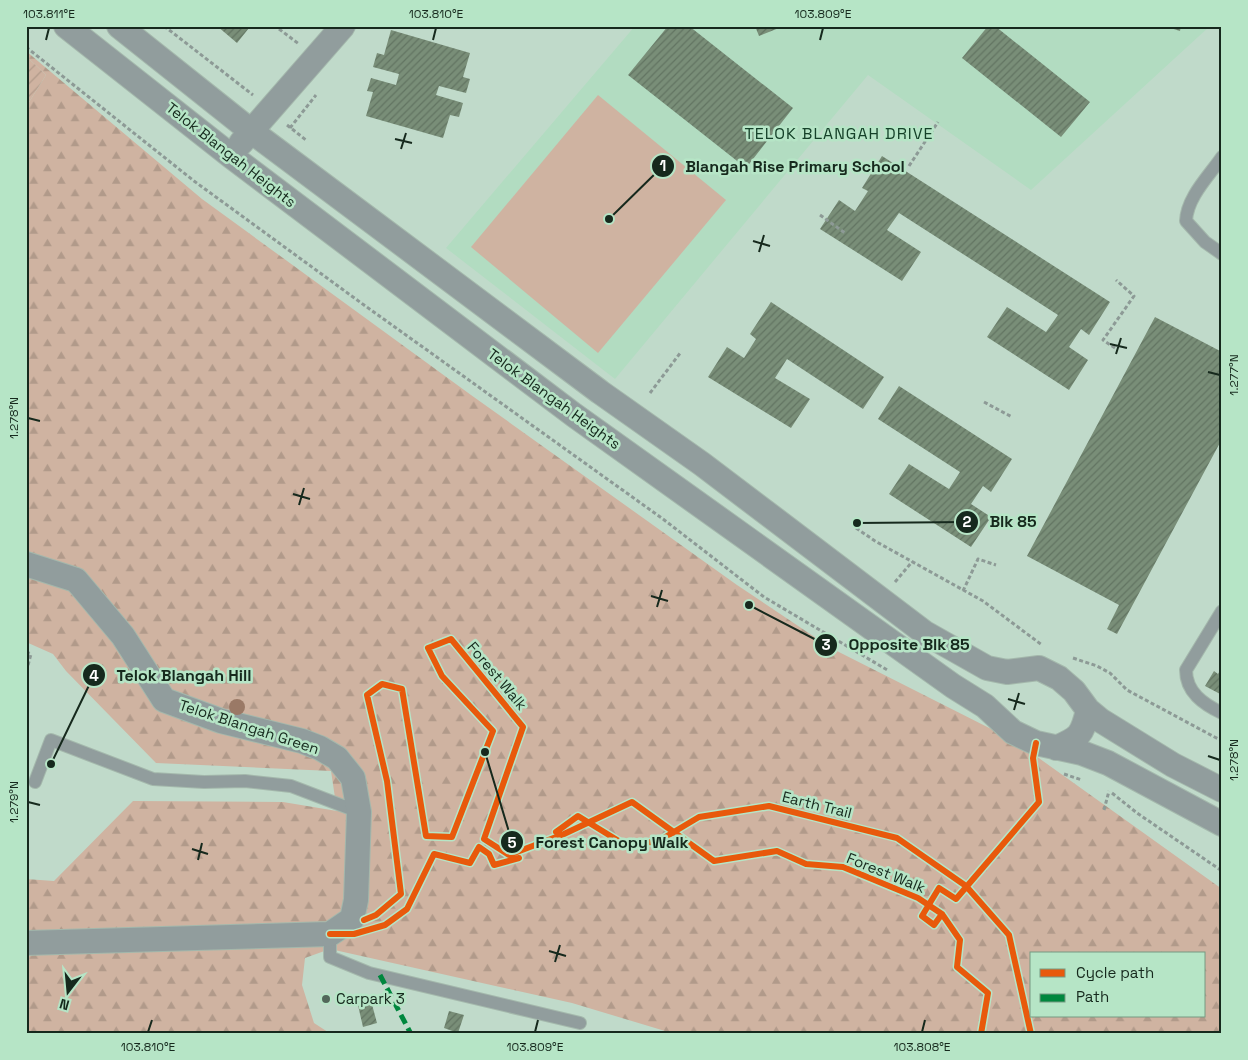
<svg xmlns="http://www.w3.org/2000/svg" width="1248" height="1060" viewBox="0 0 1248 1060" font-family="'Space Grotesk',sans-serif">
<style>
.built{fill:#b2dcc1}
.forest{fill:url(#forest-firs);fill-rule:evenodd}
.garden{fill:url(#garden-furrows)}
.pitch{fill:#cfb3a1}
.building{fill:url(#building-hatch)}
.lines{fill:none;stroke-linecap:round;stroke-linejoin:round}
.lane-casing{stroke:#a4b8ac;stroke-width:14}
.street-casing{stroke:#a4b8ac;stroke-width:26}
.path{stroke:#8d9a96;stroke-width:3;stroke-dasharray:4 2.5;stroke-linecap:butt}
.lane{stroke:#919d9d;stroke-width:12}
.street{stroke:#919d9d;stroke-width:24}
.quiet{stroke:#00873e;stroke-width:5;stroke-dasharray:10 5;stroke-linecap:butt}
.cycleway-casing{stroke:#b6e5c6;stroke-width:9}
.cycleway{stroke:#e8590c;stroke-width:6}
.tree{fill:#9a7966}
.ticks{fill:none;stroke:#16291d;stroke-width:2}
.poi-dot{fill:#52675a;stroke:#b6e5c6;stroke-width:2}
.labels{text-anchor:middle;stroke-width:5;stroke-linejoin:round;paint-order:stroke}
.street-label{font-size:15px;fill:#16291d;stroke:#b6e5c6}
.poi-label{font-size:15px;fill:#16291d;stroke:#b6e5c6;text-anchor:start}
.neighbourhood-label{font-size:16px;letter-spacing:1px;fill:#154129;stroke:#b6e5c6}
.leader{fill:none;stroke:#16291d;stroke-width:2}
.callout-dot{fill:#16291d;stroke:#b6e5c6;stroke-width:2}
.mark-label{font-size:15px;text-anchor:middle;font-weight:bold;fill:#fff}
.callout-label{font-size:16px;text-anchor:middle;font-weight:bold;fill:#16291d;stroke:#b6e5c6;stroke-width:5;stroke-linejoin:round;paint-order:stroke}
.neatline{fill:none;stroke:#16291d;stroke-width:2}
.ticks-label{font-size:12px;text-anchor:middle;fill:#16291d}
</style>
<defs>
<pattern id="forest-firs" width="22" height="20" patternUnits="userSpaceOnUse" patternTransform="scale(1.25)"><rect width="22" height="20" fill="#cfb3a1"/><path d="M5 1l3.5 6h-7zM16 11l3.5 6h-7z" fill="#b19a8a"/></pattern>
<pattern id="garden-furrows" width="10" height="10" patternUnits="userSpaceOnUse" patternTransform="scale(1.25)"><rect width="10" height="10" fill="#cfb3a1"/><path d="M-1 1l2-2M0 10L10 0M9 11l2-2" fill="none" stroke="#b19a8a"/></pattern>
<pattern id="building-hatch" width="6" height="6" patternUnits="userSpaceOnUse" patternTransform="scale(1.25)"><rect width="6" height="6" fill="#798e78"/><path d="M-1 1l2-2M0 6l6-6M5 7l2-2" fill="none" stroke="#627462"/></pattern>
</defs>
<rect width="100%" height="100%" fill="#c0daca"/>
<path class="built" d="M635 26H1210L1031 190 868 75 615 379 446 248Z"/>
<path class="forest" d="M26 51 202 199 471 395 737 585 831 648 1015 741 1222 889V1034H675L572 1003 330 949 305 958 302 985 314 1023 331 1034H26V879L54 881 133 801 283 802 337 811 331 771 156 763 66 671 53 654 26 642V107L46 75 26 56ZM1032 954H1204V1016H1032Z"/>
<path class="garden" d="M26 56 46 75 26 107Z"/>
<path class="pitch" d="M598 95 726 200 598 353 471 247Z"/>
<path class="building" d="M217 26H246L249 28 237 43Z
M668 26H689L793 108 746 168 628 75Z
M755 26H784L759 36Z
M988 26H995L1090 102 1061 137 962 58Z
M1164 26H1181L1180 31Z
M391 30 470 53 463 77 470 79 466 93 439 86 436 95 463 103 459 117 450 115 443 138 366 116 373 92 367 91 371 78 396 85 399 74 373 67 377 53 384 55Z
M882 156 1110 302 1089 335 1081 329 1069 347 1088 360 1069 390 987 337 1007 307 1046 332 1058 315 899 213 887 230 921 252 902 281 820 229 839 200 855 211 868 191 862 188Z
M771 302 884 377 863 409 787 359 775 378 810 399 791 428 708 377 727 347 744 358 756 339 750 334Z
M1155 317 1222 352V439L1117 634 1107 629 1119 605 1027 556Z
M899 386 1012 459 991 492 983 486 971 504 991 517 971 547 889 494 909 464 949 489 960 472 878 419Z
M1222 667V695L1205 686 1214 671 1218 674Z
M370 997 377 1023 363 1027 357 1001Z
M449 1011 464 1015 458 1033 444 1028Z"/>
<g class="lines">
<defs>
<path id="lane" d="M1222 157C1209 176 1187 197 1186 221L1205 242 1222 254
M1222 611 1186 670C1186 692 1203 704 1222 713
M35 782 51 740 153 779 204 782 245 781 291 786 359 812
M330 934V957L369 973 580 1023"/>
<path id="street" d="M66 26 231 156 574 415 953 686 985 706 1013 732 1036 743 1082 753 1108 763 1222 824
M119 26 251 131 600 392 702 464 925 633 987 668 1007 672 1039 668 1059 678 1074 691 1088 710 1100 720 1173 765 1222 790
M241 143 343 26
M26 564 76 580 123 636 164 700 221 721 302 741 320 748 337 758 353 778 359 812 356 900 352 919 330 934 26 943
M1056 748C1079 738 1082 736 1088 710"/>
</defs>
<use href="#lane" class="lane-casing"/>
<use href="#street" class="street-casing"/>
<path class="path" d="M164 26 253 95
M528 27V26
M279 29 299 44
M26 47 194 181 364 305 663 519 764 597 889 671
M287 125 306 140
M290 128 316 95
M909 166 938 122
M820 215 845 233
M1115 348 1103 340 1134 296 1116 280
M650 393 681 352
M984 402 1012 417
M856 528 875 541 983 601 1042 645
M895 582 912 562
M963 591 978 559 996 565
M26 652 31 654 26 673
M1073 658 1097 666 1110 673 1127 690 1222 741
M1064 774 1082 780
M1112 793 1137 813 1222 871
M1104 810 1109 791"/>
<use href="#lane" class="lane"/>
<use href="#street" class="street"/>
<path class="quiet" d="M380 975 411 1034"/>
<defs>
<path id="cycleway" d="M556 832 578 816 622 843 657 842 699 817 769 806 897 838 966 886 1009 935 1031 1034
M942 914 934 925 922 916 939 888 956 899 1039 802 1033 758 1036 743
M364 920 376 915 401 894 387 781 367 695 382 684 402 689 426 836 452 837 493 731 442 676 428 648 451 639 523 727 484 839 509 855 564 834 632 802 714 861 777 851 806 864 843 867 918 898 942 914 960 940 957 967 988 993 981 1034
M330 934H354L385 925 407 909 434 854 470 863 479 847 489 854 494 865 519 858"/>
</defs>
<use href="#cycleway" class="cycleway-casing"/>
<use href="#cycleway" class="cycleway"/>
</g>
<circle class="tree" cx="237" cy="707" r="8"/>
<path class="ticks" d="M46 40 49 28M433 40 436 28M820 40 823 28M395 139 412 143M401 149 406 133M753 241 770 246M759 252 764 235M1110 344 1127 348M1116 354 1121 338M1208 372 1220 375M28 418 40 421M293 494 310 499M299 505 304 488M651 596 668 601M657 607 662 590M1008 699 1025 704M1014 710 1019 693M1208 756 1220 760M28 802 40 805M192 849 208 854M198 860 202 843M549 951 566 956M555 962 560 945M148 1032 152 1020M535 1032 538 1020M922 1032 925 1020"/>
<circle class="poi-dot" cx="326" cy="999" r="5"/>
<g class="labels">
<g class="street-label">
<text transform="translate(231 155) rotate(38)" y="5">Telok Blangah Heights</text>
<text transform="translate(554 399) rotate(36)" y="5">Telok Blangah Heights</text>
<text transform="translate(497 676) rotate(50)" y="5">Forest Walk</text>
<text transform="translate(249 727) rotate(18)" y="5">Telok Blangah Green</text>
<text transform="translate(817 805) rotate(14)" y="5">Earth Trail</text>
<text transform="translate(886 873) rotate(22)" y="5">Forest Walk</text>
</g>
<g class="poi-label">
<text x="336" y="1004">Carpark 3</text>
</g>
<g class="neighbourhood-label">
<text x="839" y="139">TELOK BLANGAH DRIVE</text>
</g>
</g>
<path class="leader" d="M609 219L663 166M857 523L967 522M749 605L826 645M51 764L94 675M485 752L512 842"/>
<g class="callout-dot">
<circle cx="609" cy="219" r="5"/>
<circle cx="857" cy="523" r="5"/>
<circle cx="749" cy="605" r="5"/>
<circle cx="51" cy="764" r="5"/>
<circle cx="485" cy="752" r="5"/>
<circle cx="663" cy="166" r="12"/>
<circle cx="967" cy="522" r="12"/>
<circle cx="826" cy="645" r="12"/>
<circle cx="94" cy="675" r="12"/>
<circle cx="512" cy="842" r="12"/>
</g>
<g class="mark-label">
<text x="663" y="171">1</text>
<text x="967" y="527">2</text>
<text x="826" y="650">3</text>
<text x="94" y="681">4</text>
<text x="512" y="848">5</text>
</g>
<g class="callout-label">
<text x="795" y="172">Blangah Rise Primary School</text>
<text x="1013" y="527">Blk 85</text>
<text x="909" y="650">Opposite Blk 85</text>
<text x="184" y="681">Telok Blangah Hill</text>
<text x="612" y="848">Forest Canopy Walk</text>
</g>
<rect width="1248" height="1060" fill="none" stroke="#b6e5c6" stroke-width="55"/>
<rect x="1030" y="952" width="175" height="65" fill="#b6e5c6" stroke="#769a82"/>
<rect x="1040" y="969" width="25" height="8" fill="#e8590c" stroke="#769a82"/>
<text x="1076" y="978" font-size="15" fill="#16291d">Cycle path</text>
<rect x="1040" y="994" width="25" height="8" fill="#00873e" stroke="#769a82"/>
<text x="1076" y="1002" font-size="15" fill="#16291d">Path</text>
<g transform="translate(68 992) rotate(196)" stroke="#b6e5c6" stroke-width="4" paint-order="stroke">
<path d="M0-4L9 19L0 12L-9 19Z" fill="#16291d"/>
<text y="-8" font-size="14" font-weight="bold" text-anchor="middle" fill="#16291d">N</text>
</g>
<rect x="28" y="28" width="1192" height="1004" class="neatline"/>
<g class="ticks-label">
<text x="49" y="18">103.811°E</text>
<text x="436" y="18">103.810°E</text>
<text x="823" y="18">103.809°E</text>
<text transform="translate(1234 375) rotate(-90)" y="4">1.277°N</text>
<text transform="translate(14 418) rotate(-90)" y="4">1.278°N</text>
<text transform="translate(1234 760) rotate(-90)" y="4">1.278°N</text>
<text transform="translate(14 802) rotate(-90)" y="4">1.279°N</text>
<text x="148" y="1051">103.810°E</text>
<text x="535" y="1051">103.809°E</text>
<text x="922" y="1051">103.808°E</text>
</g>
</svg>
